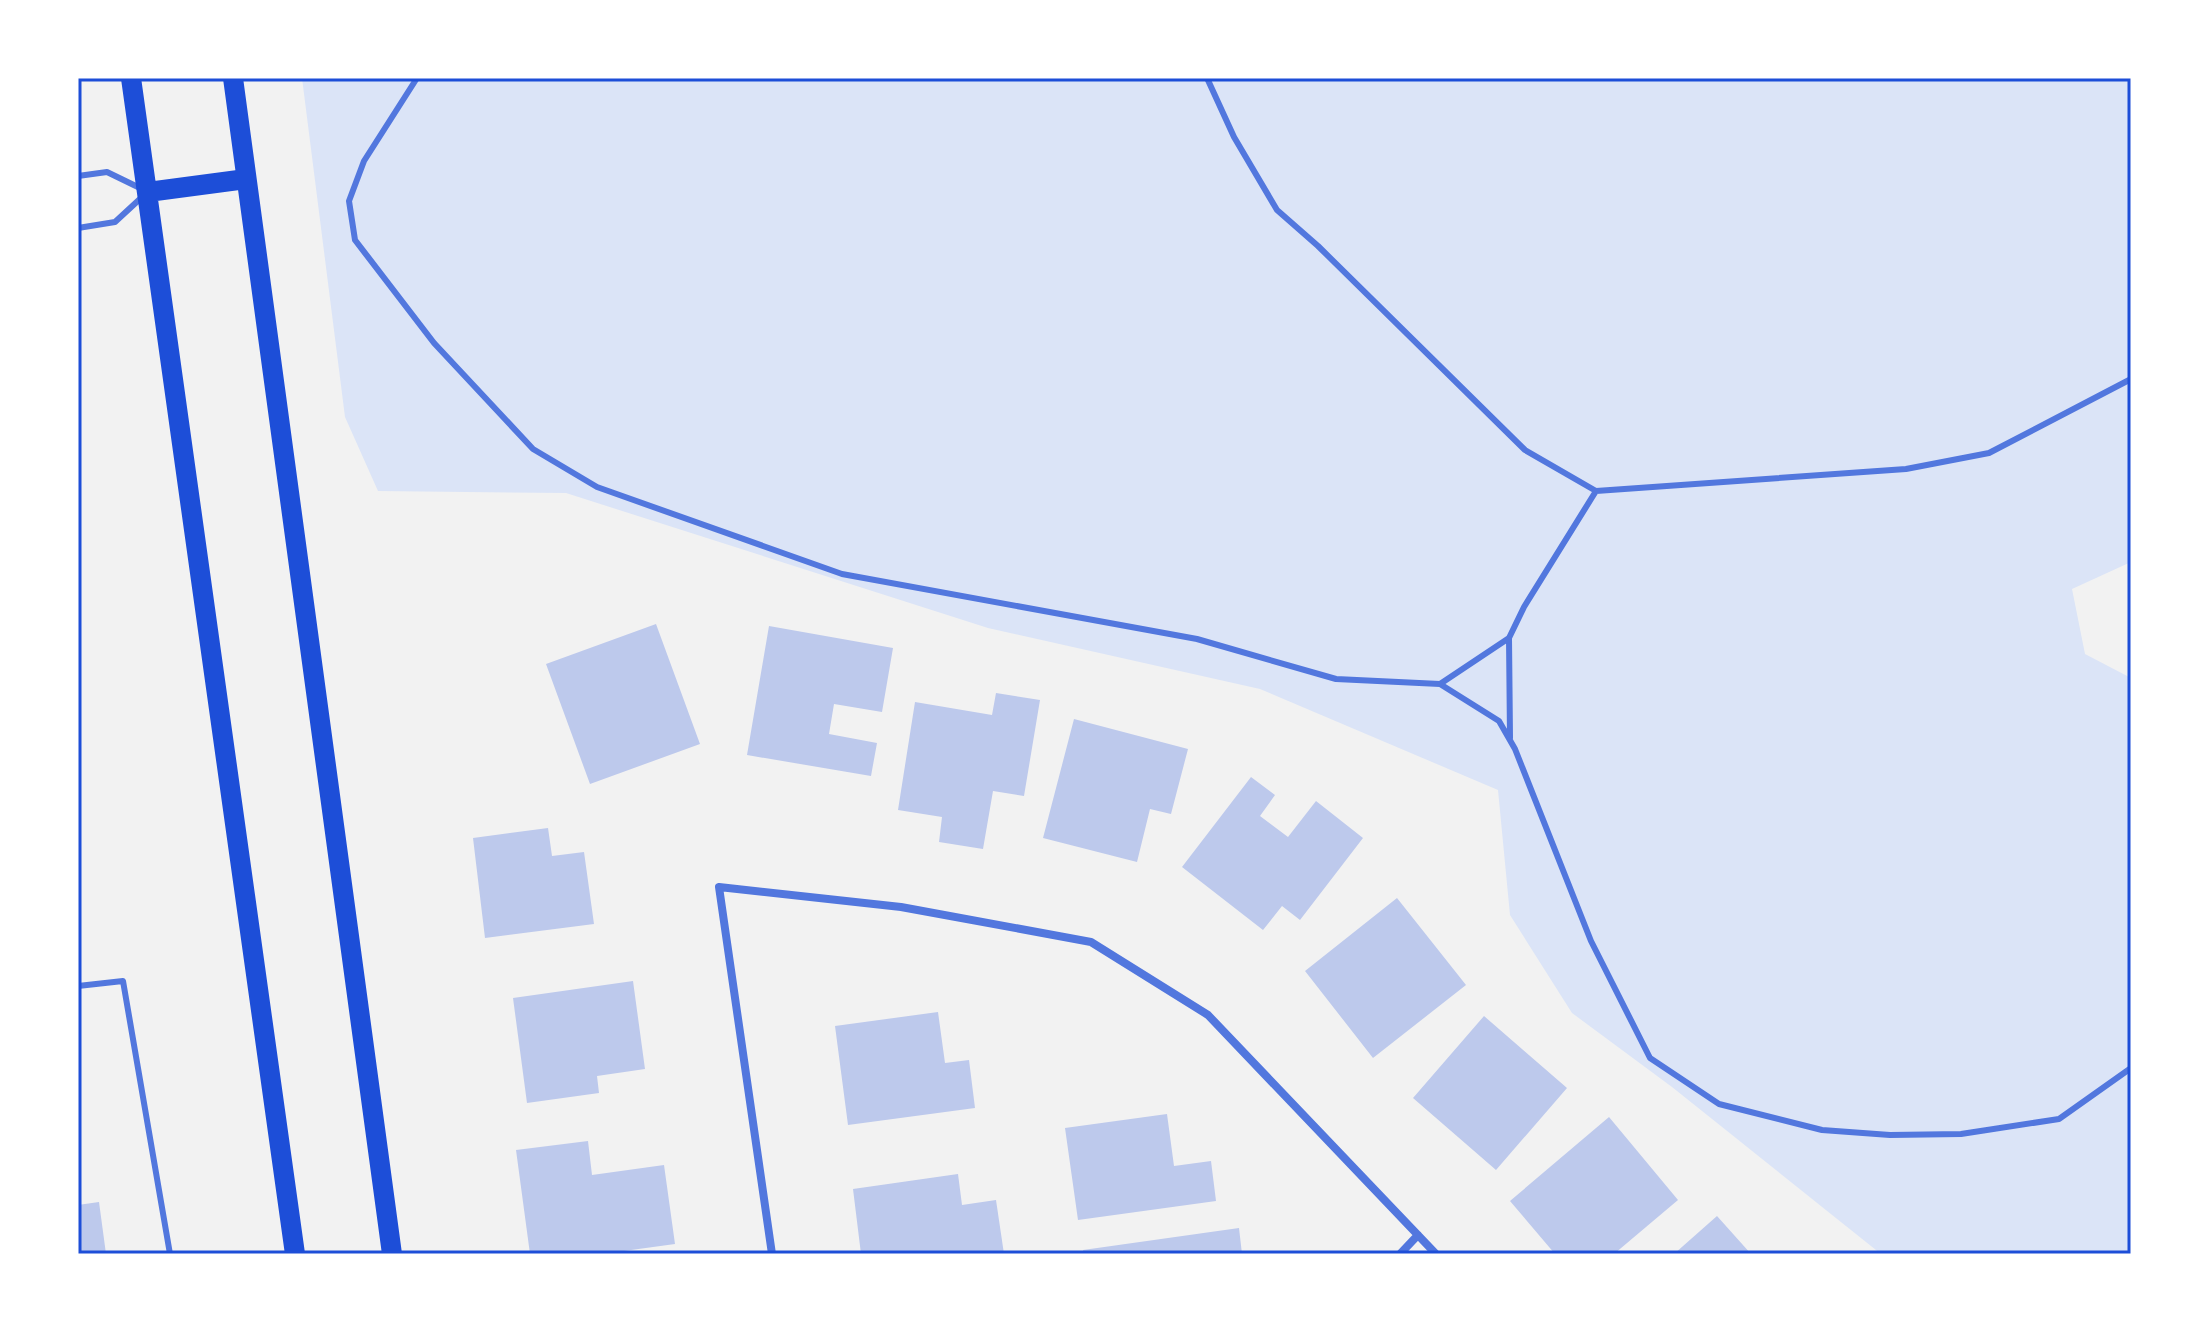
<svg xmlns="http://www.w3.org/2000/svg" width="2209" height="1332" viewBox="0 0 2209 1332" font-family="Jost,sans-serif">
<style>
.green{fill:#dbe4f7}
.building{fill:#bdc9ec}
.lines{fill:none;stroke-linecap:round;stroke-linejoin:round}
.service{stroke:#5277de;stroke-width:6}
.minor{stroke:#5277de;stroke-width:8}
.primary{stroke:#1d4ed8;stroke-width:20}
.neatline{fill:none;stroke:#1d4ed8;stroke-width:3}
</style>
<rect width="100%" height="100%" fill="#f2f2f2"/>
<path class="green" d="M302 78H2131V562L2072 589 2085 654 2131 678V1254H1881L1672 1087 1572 1013 1510 915 1498 790 1260 689 988 628 566 493 378 491 345 417Z"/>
<path class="building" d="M656 624 700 744 590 784 546 664Z
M769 626 893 648 882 712 834 704 829 734 877 743 871 776 747 755Z
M996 693 1040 700 1024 796 993 791 983 849 939 842 942 817 898 810 915 702 992 715Z
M1074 719 1188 749 1171 814 1150 809 1137 862 1043 838Z
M1251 777 1275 795 1260 816 1288 837 1316 801 1363 838 1300 920 1282 906 1263 930 1182 867Z
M548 828 552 856 584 852 594 924 485 938 473 838Z
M1397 898 1466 985 1373 1058 1305 971Z
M633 981 645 1069 597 1076 599 1093 527 1103 513 998Z
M938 1012 945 1063 969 1060 975 1108 848 1125 835 1026Z
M1484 1016 1567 1088 1496 1170 1413 1098Z
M1167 1114 1174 1166 1211 1161 1216 1201 1078 1220 1065 1128Z
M1609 1117 1678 1200 1614 1254H1555L1510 1201Z
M588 1141 592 1175 664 1165 675 1244 602 1254H530L516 1150Z
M958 1174 962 1205 996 1200 1004 1254H861L853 1189Z
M99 1202 106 1254H78V1205Z
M1717 1216 1751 1254H1674Z
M1239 1228 1242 1254H1084L1083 1250Z"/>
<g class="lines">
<path class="service" d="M417 78 364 161 349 201 355 240 434 343 533 449 597 487 842 574 1197 639 1336 679 1440 684 1499 721 1515 749 1591 941 1650 1058 1719 1104 1822 1130 1890 1135 1961 1134 2059 1119 2131 1068
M1207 78 1234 137 1277 210 1318 246 1525 450 1596 491 1906 469 1989 453 2131 379
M78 176 107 172 142 189
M78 228 115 222 141 198
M1509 638 1510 738
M1440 684 1509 638 1524 607 1596 491
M78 986 123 981 170 1254"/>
<path class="minor" d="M772 1254 719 887 901 907 1091 942 1208 1015 1436 1254
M1400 1254 1418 1235"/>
<path class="primary" d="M131 78 295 1254
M233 78 392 1254
M148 192 246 179"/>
</g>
<rect width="2209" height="1332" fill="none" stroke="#ffffff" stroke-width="160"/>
<rect x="80" y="80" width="2049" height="1172" class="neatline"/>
</svg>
